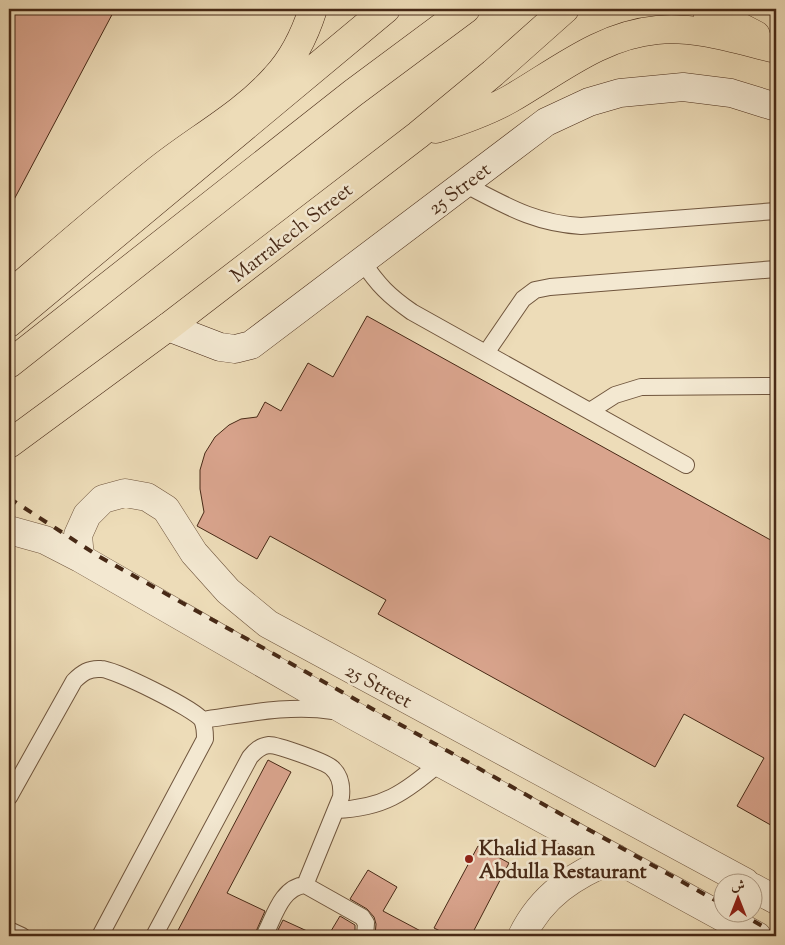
<svg xmlns="http://www.w3.org/2000/svg" width="785" height="945" viewBox="0 0 785 945" font-family="'Sorts Mill Goudy',Amiri,serif">
<style>
.building{fill:#d9a48d;stroke:#472916}
.lines{fill:none;stroke-linecap:round;stroke-linejoin:round}
.lane-casing{stroke:#70563e;stroke-width:18}
.street-casing{stroke:#70563e;stroke-width:29}
.secondary-casing{stroke:#472916;stroke-width:29}
.primary-casing{stroke:#472916;stroke-width:29}
.highway-casing{stroke:#472916;stroke-width:29}
.lane{stroke:#f3e8d1;stroke-width:16}
.street{stroke:#f3e8d1;stroke-width:28}
.secondary{stroke:#f3e8d1;stroke-width:28}
.primary{stroke:#eddcb8;stroke-width:28}
.highway{stroke:#eddcb8;stroke-width:28}
.rail{stroke:#472916;stroke-width:4;stroke-dasharray:9 9;stroke-linecap:butt}
.poi-dot{fill:#8f2418;stroke:#f3e8d1;stroke-width:2}
.labels{text-anchor:middle;stroke-width:5;stroke-linejoin:round;paint-order:stroke}
.street-label{font-size:20px;fill:#472916;stroke:#f3e8d1}
.poi-label{font-size:20px;font-weight:bold;fill:#472916;stroke:#f3e8d1;text-anchor:start}
</style>
<rect width="100%" height="100%" fill="#eddcb8"/>
<filter id="stains"><feTurbulence type="fractalNoise" baseFrequency=".004" numOctaves="4"/><feColorMatrix values="0 0 0 0 .2 0 0 0 0 .09 0 0 0 0 .02 0 0 0 .5 -.17"/></filter>
<radialGradient id="worn" r=".72"><stop offset=".6" stop-color="#630" stop-opacity="0"/><stop offset="1" stop-color="#630" stop-opacity=".3"/></radialGradient>
<path class="building" d="M9 9H115L9 209Z
M367 316 776 543V828L737 806 764 758 684 714 655 767 378 614 386 600 270 536 257 559 197 526 204 512 200 489V470L205 453 215 437 229 425 241 419 257 417 265 402 281 411 308 363 333 377Z
M268 760 291 772 227 893 265 911 254 936H175Z
M478 846 509 863 471 936H450L434 928Z
M368 870 397 887 383 911 430 936H375L376 924 374 917 367 909 350 899Z
M340 916 355 925V936H328Z
M283 920 318 936H275Z"/>
<g class="lines">
<defs>
<path id="lane" d="M464 184C505 205 533 223 581 226L776 211
M362 261C378 285 389 296 412 312L686 465
M486 353 523 299 535 290 550 287 776 269
M590 411 615 395 641 387 776 386
M202 720C245 714 290 704 333 711
M9 797 74 681C82 673 89 668 101 669 114 669 195 709 202 720 205 726 205 733 205 739L100 936
M336 810C385 808 403 793 440 763
M9 930 22 936
M154 936 250 757C255 751 260 746 269 745 278 745 326 762 332 768 341 776 342 787 341 797L305 885
M264 936C274 918 281 887 305 885L362 917 366 923 365 936"/>
<path id="street" d="M9 530 45 540 80 558 351 714 757 936
M80 558 78 535 87 515 103 499 125 493 147 497 166 509 194 553 228 591 268 624 745 882
M752 887 776 900
M522 936C542 895 574 875 615 858"/>
<path id="secondary" d="M168 327 220 347 235 349 251 345 546 122 589 102 620 93 683 87 731 93 776 107"/>
<path id="primary" d="M706 9 756 35
M436 129C461 121 487 112 510 99 557 72 601 35 657 30 697 26 738 40 776 49
M9 295C57 254 105 212 155 172 194 140 241 116 275 78 293 59 305 34 313 9
M9 323 386 9
M9 444 168 327 418 135 493 73 565 9"/>
<path id="highway" d="M9 364 353 93 466 9"/>
</defs>
<use href="#lane" class="lane-casing"/>
<use href="#street" class="street-casing"/>
<use href="#secondary" class="secondary-casing"/>
<use href="#primary" class="primary-casing"/>
<use href="#highway" class="highway-casing"/>
<use href="#lane" class="lane"/>
<use href="#street" class="street"/>
<use href="#secondary" class="secondary"/>
<use href="#primary" class="primary"/>
<use href="#highway" class="highway"/>
<path class="rail" d="M9 498 100 557 722 904
M738 912 776 934"/>
</g>
<circle class="poi-dot" cx="469" cy="859" r="5"/>
<g class="labels">
<g class="street-label">
<text transform="translate(459 188) rotate(-37)" y="7">25 Street</text>
<text transform="translate(291 232) rotate(-38)" y="7">Marrakech Street</text>
<text transform="translate(379 685) rotate(28)" y="7">25 Street</text>
</g>
<g class="poi-label">
<text x="479" y="855">Khalid Hasan<tspan x="479" dy="23">Abdulla Restaurant</tspan></text>
</g>
</g>
<rect width="785" height="945" fill="none" stroke="#eddcb8" stroke-width="30"/>
<rect x="10" y="10" width="765" height="925" fill="none" stroke="#472916" stroke-width="2.5"/>
<rect x="15" y="15" width="755" height="915" fill="none" stroke="#472916"/>
<g transform="translate(738 898)"><circle r="24" fill="#f3e8d1" stroke="#ae9c86"/>
<path d="M0-4L9 19L0 12L-9 19Z" fill="#8f2418"/>
<text y="-8" font-size="14" font-weight="bold" text-anchor="middle" fill="#472916">ش</text>
</g>
<rect width="100%" height="100%" filter="url(#stains)"/>
<rect width="100%" height="100%" fill="url(#worn)"/>
</svg>
